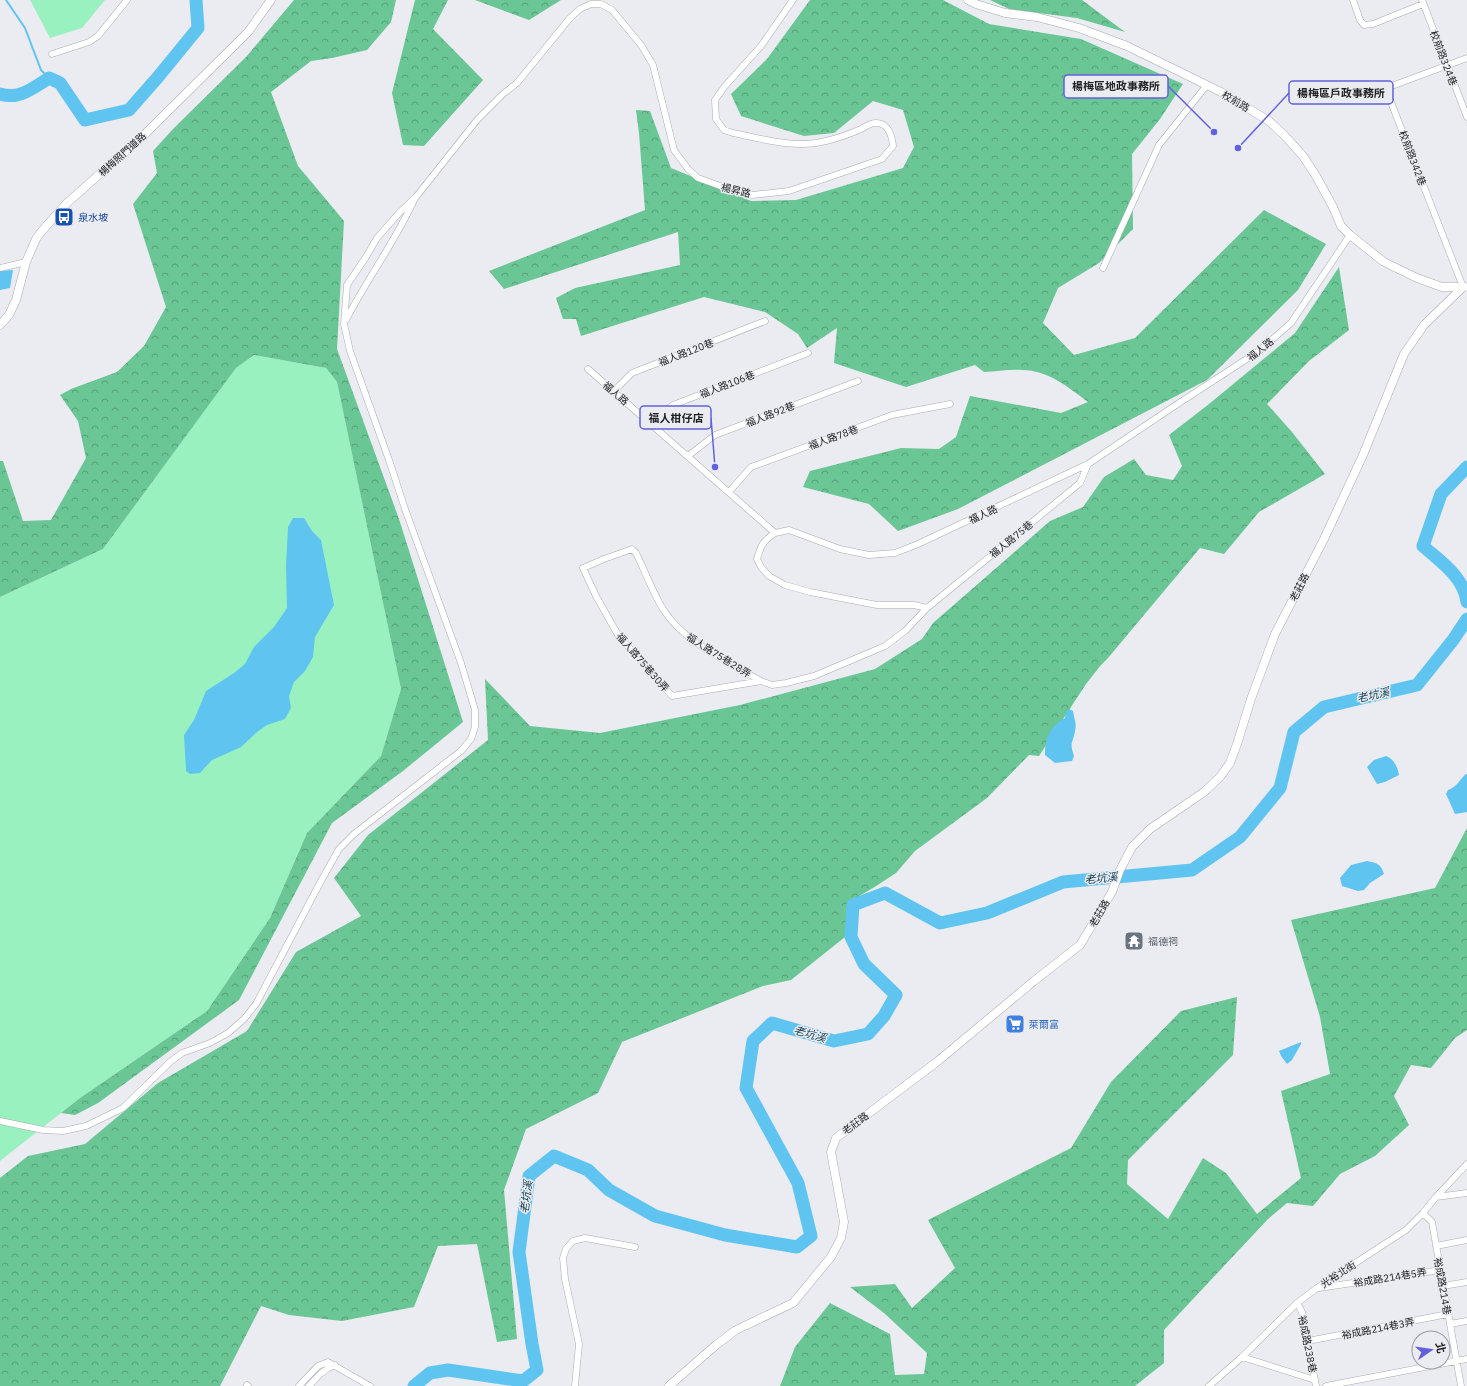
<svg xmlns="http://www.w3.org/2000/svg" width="1467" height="1386" viewBox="0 0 1467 1386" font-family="'IBM Plex Sans','Noto Sans TC',sans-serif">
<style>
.grass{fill:#99f1c0}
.forest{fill:url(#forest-crowns)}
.water{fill:#60c4f1}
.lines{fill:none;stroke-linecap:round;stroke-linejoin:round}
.stream{stroke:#60c4f1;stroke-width:2}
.river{stroke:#60c4f1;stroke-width:13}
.minor-casing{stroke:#a9abaf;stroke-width:7}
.tertiary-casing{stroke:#a9abaf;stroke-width:9}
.minor{stroke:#fff;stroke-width:6}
.tertiary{stroke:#fff;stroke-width:8}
.labels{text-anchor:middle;stroke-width:3;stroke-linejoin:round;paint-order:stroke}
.street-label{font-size:10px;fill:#222224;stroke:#eaecf1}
.transit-label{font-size:10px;fill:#164399;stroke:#eaecf1;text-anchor:start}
.worship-label{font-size:10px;fill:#5b616d;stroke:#eaecf1;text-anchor:start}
.shop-label{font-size:10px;fill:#366cbe;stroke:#eaecf1;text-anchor:start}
.water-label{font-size:11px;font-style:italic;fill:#154053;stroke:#eaecf1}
.leader{fill:none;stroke:#6361da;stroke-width:1.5}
.callout-dot{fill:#6361da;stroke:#eaecf1;stroke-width:1.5}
.callout{fill:#eaecf1;stroke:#6361da;stroke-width:1.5}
.callout-label{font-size:11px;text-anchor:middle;font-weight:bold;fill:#222224}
</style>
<defs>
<pattern id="forest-crowns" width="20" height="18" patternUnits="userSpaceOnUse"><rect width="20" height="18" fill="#6ac695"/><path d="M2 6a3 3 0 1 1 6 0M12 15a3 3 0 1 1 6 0" fill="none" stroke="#57a079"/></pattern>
</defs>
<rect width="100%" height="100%" fill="#eaecf1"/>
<path class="grass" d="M30 0H105L82 28 50 38Z
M254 355 326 368 337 382 401 689 381 756 307 833 270 918 207 1011 80 1098 0 1161V597L103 549 236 368Z"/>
<path class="forest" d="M294 0H396L391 22 367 50 332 58 311 61 271 92 298 166 344 221 337 349 399 519 463 722 403 771 332 823 239 1000 98 1103 75 1115 61 1113 80 1098 207 1011 270 918 307 833 381 756 401 689 337 382 326 368 254 355 236 368 103 549 0 597V461H3L23 521 51 520 86 458 78 421 60 395 71 389 117 372 144 346 166 307 133 204 157 173 153 151 174 128 246 57Z
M415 0H448L433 29 483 80 424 146 403 145 392 93Z
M475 0H561L529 20Z
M810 0H943L989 24 1081 39 1183 84 1160 119 1132 154 1133 229 1099 263 1058 288 1043 323 1074 355 1135 338 1264 210 1326 244 1298 290 1207 380 958 509 898 531 869 504 803 487 810 471 901 448 939 449 956 437 970 396 1061 413 1088 402C1068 387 1048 370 1022 370 1009 369 996 372 984 372L975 365 906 387 834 363 837 328 807 348 798 334 765 312 704 297 581 336 576 319H563L556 298 575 288 680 265 678 232 504 289 489 271 645 210 639 133 636 110 650 111 671 168 751 201 796 200 903 168 914 147 903 110 873 101 834 133 804 136 741 116 731 94 767 59Z
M990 0H1082L1125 32 1077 18 1009 9Z
M1339 267 1349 330 1309 361 1267 404 1292 432 1325 474 1259 512 1224 554 1200 548 1108 658 1101 665 1086 684 1039 756 1029 755 987 798 915 851 896 873 873 888 849 902 845 937 791 980 763 986 622 1042 598 1093 526 1129 504 1190 517 1339 497 1342 477 1244 438 1246 414 1307 342 1321 289 1315 261 1306 220 1386H0V1178L28 1156 85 1144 158 1083 247 1031 296 952 361 916 334 878 368 835 488 740 485 679 530 726 600 733 740 705 875 669 922 639 933 623 1050 521 1083 507 1104 477 1134 459 1146 475 1173 480 1182 466 1169 435 1209 404 1295 333Z
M1467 828V1030L1455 1038 1431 1068 1411 1065 1394 1096 1409 1125 1375 1156 1340 1174 1313 1206 1287 1203 1268 1219 1164 1330V1363L1135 1386H780L795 1347 830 1303 890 1334 895 1375 924 1374 927 1353 884 1313 850 1287 895 1284 912 1308 955 1268 928 1220 1071 1148 1111 1082 1181 1011 1237 997 1233 1055 1128 1160 1127 1184 1168 1219 1203 1158 1226 1173 1257 1214 1301 1178 1281 1091 1330 1074 1320 1017 1291 920 1435 888Z"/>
<path class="water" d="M13 270 10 288 0 290V271Z
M293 518H304L312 531 321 540 334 605 315 637 313 657 305 671 294 682 289 696 291 708 285 719 267 725 257 732 241 747 212 760 200 773 190 774 186 771 184 735 194 720 206 691 234 673 245 664 254 647 274 627 287 608 286 565 288 527Z
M1069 709 1073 711C1074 718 1077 724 1075 731 1073 744 1069 741 1074 756L1072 761 1055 763 1045 755C1045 738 1050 726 1065 718L1066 712Z
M1386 756C1393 758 1398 767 1399 775L1385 782 1377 784 1367 767 1374 760Z
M1466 774H1467V812L1455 814 1446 794 1448 790C1457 787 1459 780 1466 774Z
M1367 861C1377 863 1381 864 1384 874L1370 883 1364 890 1358 891 1342 886 1340 878 1351 865Z
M1301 1042V1044L1292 1060 1287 1064 1281 1056 1279 1051Z"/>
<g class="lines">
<path class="stream" d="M6 0 25 28 41 70 49 78"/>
<path class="river" d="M0 94C19 100 33 88 49 78L60 83 85 120 129 110 158 77 198 28 196 0
M1467 467 1441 494 1423 546C1441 562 1464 577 1467 602
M414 1386 430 1373 448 1370 523 1381 537 1370 532 1344 519 1252 529 1176 554 1156 588 1170 609 1190 655 1216 725 1235 797 1247 811 1236 798 1183 746 1088 753 1041 772 1023 834 1041 868 1034 884 1016 896 995 864 964 851 937 853 905 885 893 940 923 987 913 1063 882 1192 870 1240 837 1280 788 1294 732 1324 707 1417 685 1453 640 1467 619"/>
<defs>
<path id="minor" d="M1353 0 1360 20 1364 25 1373 24 1423 4
M1422 0 1467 117
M52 54 89 42 98 36 127 0
M0 268 26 262
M1103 268 1159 145 1207 85
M1463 287 1387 92 1389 87 1467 58
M346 320C367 279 395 242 414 200
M588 369 775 533 789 530 840 549 869 555 895 553 918 544 1088 464 1176 405 1259 351 1291 323 1350 235
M614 391 632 373 765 321
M650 422 673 405 808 353
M688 456 715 435 858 381
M729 492 751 467 892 415 950 404
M775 533C763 541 761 545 757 559L761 567 769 576 785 585 810 592 877 605H914L927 608
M761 681 672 696 618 635 596 596 583 568 604 559 632 549 636 553C645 571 652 591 663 609 683 642 729 662 761 681L772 685 786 683 814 676 885 646 905 631 927 608 1080 483 1088 464
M0 1121 43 1130 63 1131 86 1126 123 1108 170 1062 182 1053 210 1043 228 1033 244 1019 256 1004 321 881 339 849 354 834 461 751 471 739 475 727V710L461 663 405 509 389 460 350 351 344 324 347 285 366 257 377 238 399 213 416 197 477 120 503 94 517 83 570 18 580 9 591 4H601L612 10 641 45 653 65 674 150 688 169 698 178 734 191 752 195 789 191 882 159 893 146C892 136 888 122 875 123 870 123 865 127 861 129 850 134 838 138 826 141 795 149 763 139 733 133L724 130 716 119 715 100 725 86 761 46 793 0
M1436 1197 1467 1193
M1423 1213 1432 1222 1461 1386
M1436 1246 1467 1240
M1443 1286 1467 1282
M1319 1288 1440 1270
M1297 1303 1302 1312 1316 1386
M1450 1324 1467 1321
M1308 1341 1448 1314
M1242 1357 1315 1380
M247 1385 248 1386
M299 1386 318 1366 328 1362 370 1386
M309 1386C316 1378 324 1369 335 1365
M575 1386 579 1344 565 1279 563 1258 566 1249 573 1241 585 1238 635 1247
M1209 1386 1242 1357 1297 1303 1317 1288 1406 1230 1423 1213 1436 1197 1467 1164
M1326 1386 1467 1359"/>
<path id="tertiary" d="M968 0 976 4 1005 13 1037 17 1079 28 1127 46 1221 92 1269 121 1285 136 1303 156 1316 176 1333 207 1341 226 1350 235 1384 262 1417 278 1442 287H1464
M0 325 9 315 16 300 26 262 36 239 41 232 67 203 145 134 248 32 271 0
M669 1386 716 1345 736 1330 793 1303 831 1257 841 1238 844 1222 831 1152 836 1138 938 1061 1034 981 1080 945 1112 892 1120 870 1132 847 1150 829 1204 792 1220 777 1230 763 1237 744 1251 699 1275 634 1324 539 1363 455 1404 354 1424 325 1463 287"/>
</defs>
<use href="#minor" class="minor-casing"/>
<use href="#tertiary" class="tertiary-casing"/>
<use href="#minor" class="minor"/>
<use href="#tertiary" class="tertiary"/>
</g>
<defs>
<symbol id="bus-square" viewBox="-11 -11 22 22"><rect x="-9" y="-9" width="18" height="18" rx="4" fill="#1a4fb4" stroke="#eaecf1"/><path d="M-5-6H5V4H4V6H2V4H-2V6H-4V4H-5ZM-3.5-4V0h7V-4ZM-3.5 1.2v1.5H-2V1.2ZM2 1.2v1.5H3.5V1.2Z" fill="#fff"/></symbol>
<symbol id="temple-square" viewBox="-11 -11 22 22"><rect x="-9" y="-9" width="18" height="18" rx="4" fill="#6b7280" stroke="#eaecf1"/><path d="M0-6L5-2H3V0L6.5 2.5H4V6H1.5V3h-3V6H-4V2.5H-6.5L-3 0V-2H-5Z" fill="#fff"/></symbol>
<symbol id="supermarket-square" viewBox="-11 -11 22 22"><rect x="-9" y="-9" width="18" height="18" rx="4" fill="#3f7fe0" stroke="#eaecf1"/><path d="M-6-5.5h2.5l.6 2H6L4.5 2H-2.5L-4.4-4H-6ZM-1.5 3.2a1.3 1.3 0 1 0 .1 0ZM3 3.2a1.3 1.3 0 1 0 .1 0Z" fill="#fff"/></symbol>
</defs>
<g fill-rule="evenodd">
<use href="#bus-square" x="53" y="206" width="22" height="22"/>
<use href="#temple-square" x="1123" y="930" width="22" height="22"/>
<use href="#supermarket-square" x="1004" y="1013" width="22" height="22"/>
</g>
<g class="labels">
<g class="street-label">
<text transform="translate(1444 58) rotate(69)" y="4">校前路324巷</text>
<text transform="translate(1236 101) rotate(31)" y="4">校前路</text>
<text transform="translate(122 154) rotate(-42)" y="4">楊梅照門道路</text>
<text transform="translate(1413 158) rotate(69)" y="4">校前路342巷</text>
<text transform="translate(736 190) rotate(14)" y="4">楊昇路</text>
<text transform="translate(1260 349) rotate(-38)" y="4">福人路</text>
<text transform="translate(686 352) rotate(-21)" y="4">福人路120巷</text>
<text transform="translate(727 384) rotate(-21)" y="4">福人路106巷</text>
<text transform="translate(616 393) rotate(41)" y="4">福人路</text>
<text transform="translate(770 414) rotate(-21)" y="4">福人路92巷</text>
<text transform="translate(833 437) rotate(-20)" y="4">福人路78巷</text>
<text transform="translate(983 514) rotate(-25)" y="4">福人路</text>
<text transform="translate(1011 539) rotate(-39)" y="4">福人路75巷</text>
<text transform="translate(1299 587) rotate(-63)" y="4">老莊路</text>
<text transform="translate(719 655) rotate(32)" y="4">福人路75巷28弄</text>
<text transform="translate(643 662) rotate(49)" y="4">福人路75巷30弄</text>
<text transform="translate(1099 913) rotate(-60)" y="4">老莊路</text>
<text transform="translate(855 1123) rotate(-37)" y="4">老莊路</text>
<text transform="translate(1338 1274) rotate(-33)" y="4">光裕北街</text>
<text transform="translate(1390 1277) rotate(-9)" y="4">裕成路214巷5弄</text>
<text transform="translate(1443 1286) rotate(80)" y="4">裕成路214巷</text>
<text transform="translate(1378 1328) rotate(-11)" y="4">裕成路214巷3弄</text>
<text transform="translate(1308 1344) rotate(79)" y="4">裕成路238巷</text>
</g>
<g class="transit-label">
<text x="78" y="221">泉水坡</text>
</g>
<g class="worship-label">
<text x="1148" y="945">福德祠</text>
</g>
<g class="shop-label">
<text x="1029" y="1028">萊爾富</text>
</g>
<g class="water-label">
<text transform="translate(1373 695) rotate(-13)" y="4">老坑溪</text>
<text transform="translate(1101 878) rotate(-5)" y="4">老坑溪</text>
<text transform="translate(810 1034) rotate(16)" y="4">老坑溪</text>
<text transform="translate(526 1197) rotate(-82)" y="4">老坑溪</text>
</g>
</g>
<path class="leader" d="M1214 132L1168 86M1238 148L1289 93M715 467L711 418"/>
<g class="callout-dot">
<circle cx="1214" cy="132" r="4"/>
<circle cx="1238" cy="148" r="4"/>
<circle cx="715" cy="467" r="4"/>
</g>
<g class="callout">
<rect x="1064" y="75" width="104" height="23" rx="4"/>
<rect x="1289" y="81" width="104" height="23" rx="4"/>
<rect x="640" y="406" width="71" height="23" rx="4"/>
</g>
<g class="callout-label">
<text x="1116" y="90">楊梅區地政事務所</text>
<text x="1341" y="97">楊梅區戶政事務所</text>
<text x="676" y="422">福人柑仔店</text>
</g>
<g transform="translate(1431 1350) rotate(77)"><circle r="19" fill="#eaecf1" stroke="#9a9b9f"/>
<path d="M0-3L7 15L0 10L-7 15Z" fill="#6361da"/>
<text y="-6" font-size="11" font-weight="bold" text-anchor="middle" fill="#222224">北</text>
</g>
</svg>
